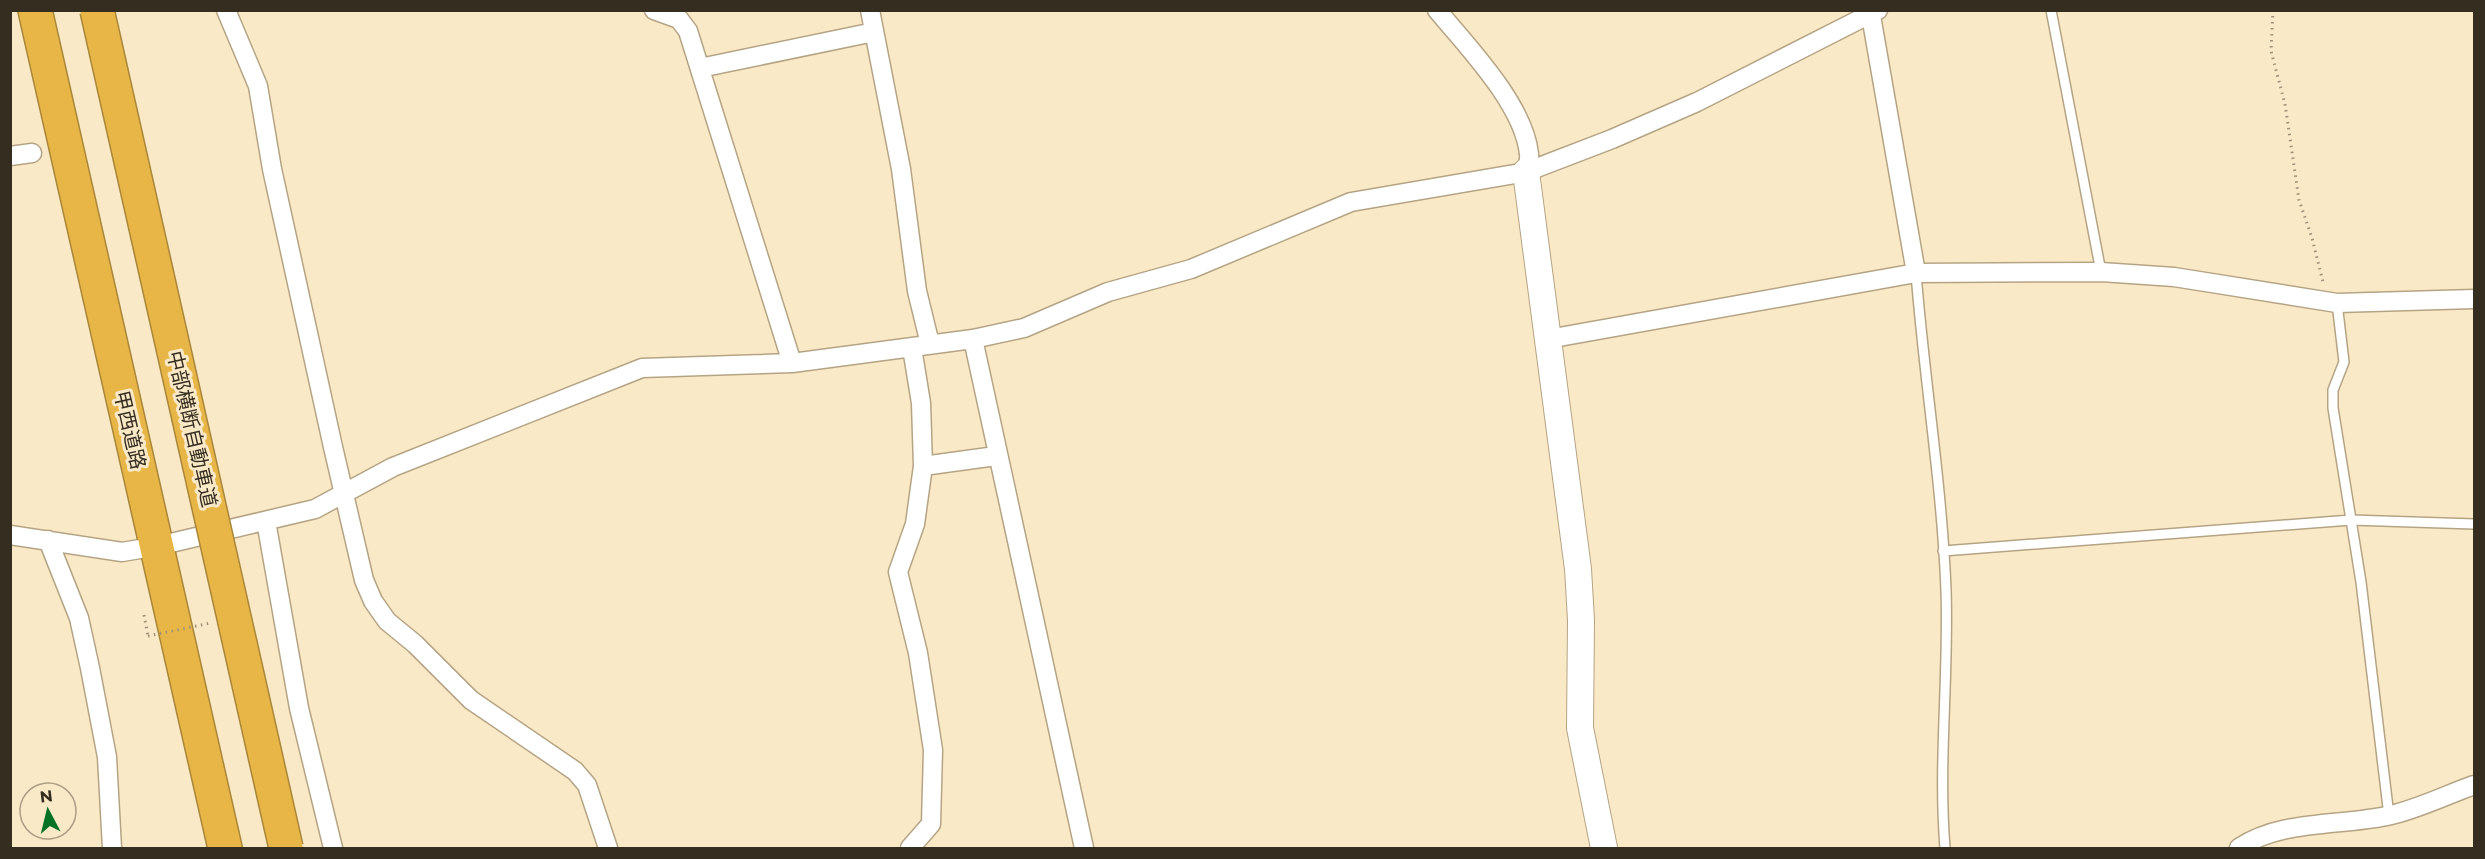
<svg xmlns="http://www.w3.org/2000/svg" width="2485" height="859" viewBox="0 0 2485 859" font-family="Montserrat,'Noto Sans JP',sans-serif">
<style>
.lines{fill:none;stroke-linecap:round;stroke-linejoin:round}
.lane-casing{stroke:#b5a484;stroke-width:12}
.street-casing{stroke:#b5a484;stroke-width:21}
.secondary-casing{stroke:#b5a484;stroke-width:28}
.highway-casing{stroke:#a98639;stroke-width:36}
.path{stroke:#9f927a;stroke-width:3;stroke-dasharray:1.5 4.5;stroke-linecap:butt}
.lane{stroke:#fff;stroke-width:9}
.street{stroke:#fff;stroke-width:18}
.secondary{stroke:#fff;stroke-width:26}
.highway{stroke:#e8b646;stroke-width:33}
.highway-bridge-casing{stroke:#a98639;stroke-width:36;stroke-linecap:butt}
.path-bridge{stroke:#9f927a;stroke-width:3;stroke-dasharray:1.5 4.5;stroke-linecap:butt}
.highway-bridge{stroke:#e8b646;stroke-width:33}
.labels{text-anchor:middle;stroke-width:6;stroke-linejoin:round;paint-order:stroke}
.street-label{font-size:20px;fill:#342d20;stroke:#fae9c7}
</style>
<rect width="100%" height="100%" fill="#fae9c7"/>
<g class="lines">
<defs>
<path id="lane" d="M2051 10 2101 272
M1916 273C1924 378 1942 484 1946 590 1949 676 1938 762 1945 848
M2337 303 2344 362 2333 390V408L2361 582 2389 816
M1943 551 2351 520 2474 524"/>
<path id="street" d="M226 10 258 86 272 169 333 447 364 580 373 601 387 621 415 644 471 700 575 771 587 785 608 848
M654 10 679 19 688 31 792 363
M870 10 901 169 917 291 930 344
M1437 10C1468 47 1524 105 1529 154 1530 159 1527 166 1526 172
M1870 10 1916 273
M700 68 874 32
M10 156 32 153
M973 339 1084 848
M1548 339 1916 273 2101 272 2174 277 2337 303 2474 299
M923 466 996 456
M266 521 299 708 333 848
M10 535 122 552 158 546 315 509 393 467 642 368 792 363 973 339 1024 328 1108 292 1191 269 1351 202 1526 172 1612 139 1697 102 1878 10
M48 540 79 618 90 668 107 757 112 848
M910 848 931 824 933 750 918 653 898 572 915 524 923 466 921 403 912 348
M2239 848C2280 820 2339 826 2387 816 2416 810 2446 795 2474 785"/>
<path id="secondary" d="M1526 172 1578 569 1581 620 1580 728 1604 848"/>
<path id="highway" d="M35 10 225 848"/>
</defs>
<use href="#lane" class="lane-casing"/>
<use href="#street" class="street-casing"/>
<use href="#secondary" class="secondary-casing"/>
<use href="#highway" class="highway-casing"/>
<path class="path" d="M2273 10 2271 51 2285 104 2299 200 2312 238 2323 282
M144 615 148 636"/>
<use href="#lane" class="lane"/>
<use href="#street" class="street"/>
<use href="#secondary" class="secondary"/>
<use href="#highway" class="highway"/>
<defs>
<path id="highway-bridge" d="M97 10 286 848"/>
</defs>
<use href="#highway-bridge" class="highway-bridge-casing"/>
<path class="path-bridge" d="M148 636 211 623"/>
<use href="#highway-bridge" class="highway-bridge"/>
</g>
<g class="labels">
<g class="street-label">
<text transform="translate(192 429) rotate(77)" y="7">中部横断自動車道</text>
<text transform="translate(130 430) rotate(77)" y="7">甲西道路</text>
</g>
</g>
<rect width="2485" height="859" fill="none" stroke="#342d20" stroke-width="24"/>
<g transform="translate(48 811) rotate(353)"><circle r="28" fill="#fae9c7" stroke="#ab9e84" stroke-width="1.5"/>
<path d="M0-4.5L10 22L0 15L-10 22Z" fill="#017124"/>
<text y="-9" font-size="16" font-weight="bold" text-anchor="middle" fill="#342d20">N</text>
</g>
</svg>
